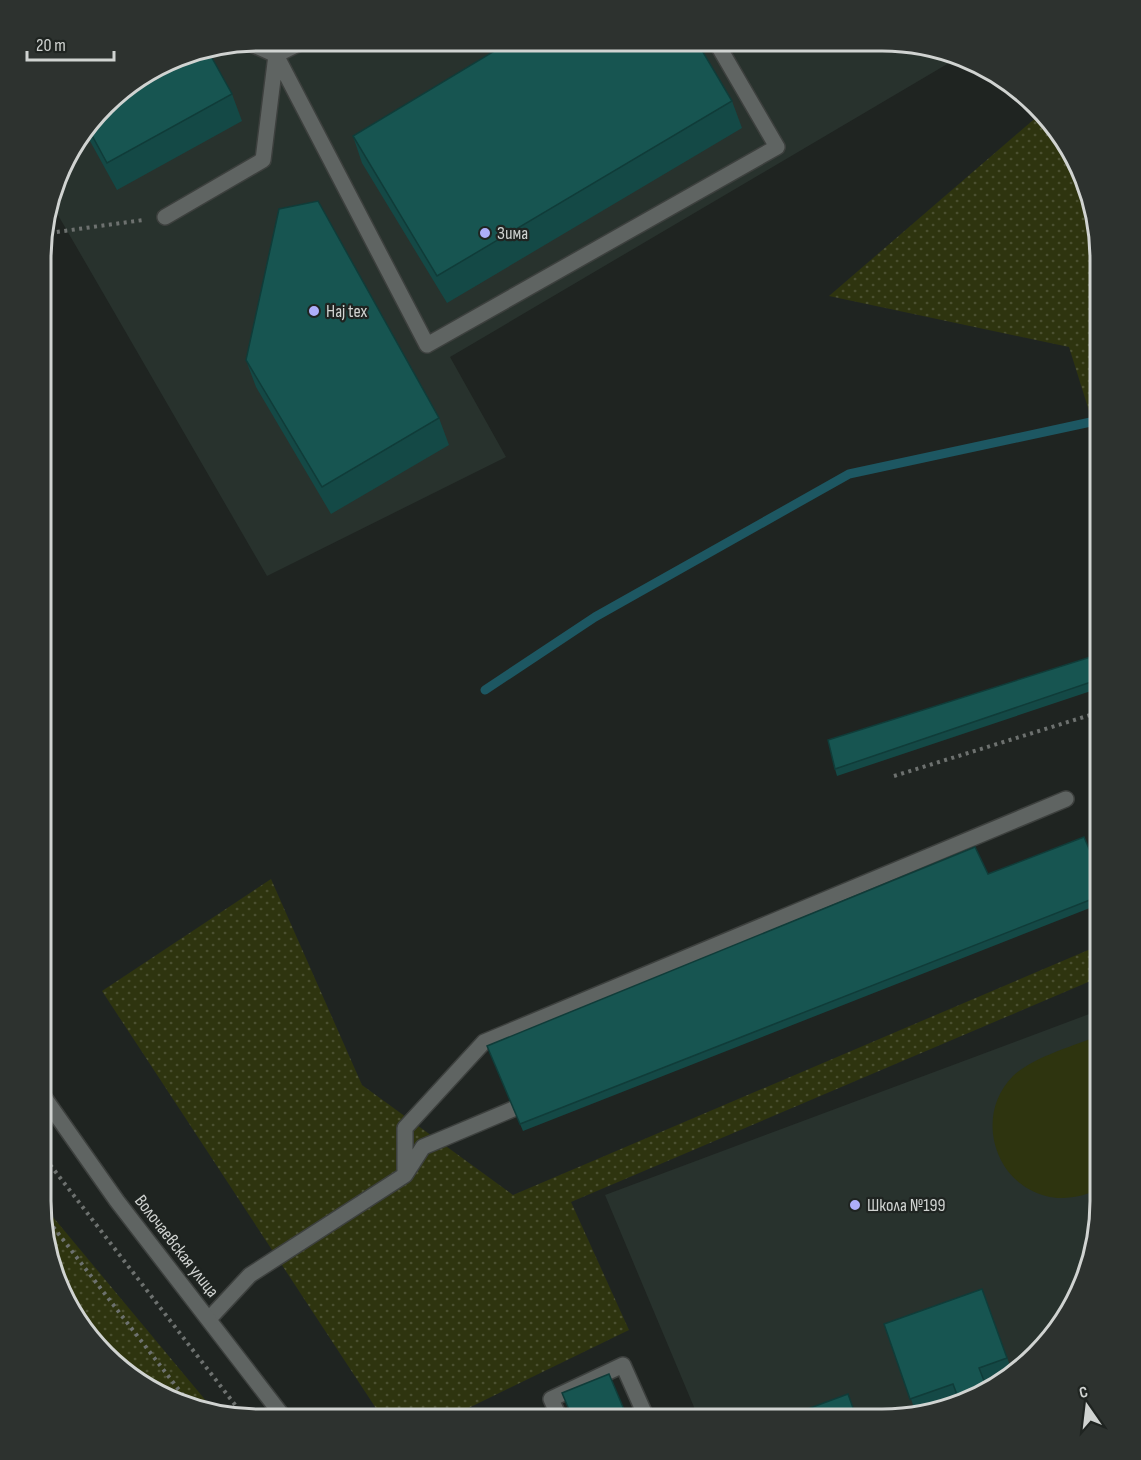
<svg xmlns="http://www.w3.org/2000/svg" width="1141" height="1460" viewBox="0 0 1141 1460" font-family="'Sofia Sans Condensed',sans-serif">
<style>
.built{fill:#28322d}
.grass{fill:url(#grass-dots)}
.park{fill:#2e340f}
.lines{fill:none;stroke-linecap:round;stroke-linejoin:round}
.stream{stroke:#1d5762;stroke-width:9}
.service-casing{stroke:#3d403e;stroke-width:18}
.tertiary-casing{stroke:#3d403e;stroke-width:18}
.path{stroke:#6d716f;stroke-width:4;stroke-dasharray:3 4.5;stroke-linecap:butt}
.service{stroke:#5f6462;stroke-width:15}
.tertiary{stroke:#5f6462;stroke-width:15}
.wall{fill:#144946}
.building{fill:#175551;stroke:#103c39;stroke-width:1.5}
.poi-dot{fill:#aeaefa;stroke:#1f2421;stroke-width:2}
.labels{text-anchor:middle;stroke-width:4.5;stroke-linejoin:round;paint-order:stroke}
.poi-label{font-size:18px;fill:#d0d3d1;stroke:#1f2421;text-anchor:start}
.street-label{font-size:18px;fill:#d0d3d1;stroke:#1f2421}
.rim{fill:none;stroke:#d0d3d1;stroke-width:3}
</style>
<defs>
<pattern id="grass-dots" width="8" height="8" patternUnits="userSpaceOnUse" patternTransform="scale(1.5)"><rect width="8" height="8" fill="#2e340f"/><path d="M2 2h.1M6 6h.1" fill="none" stroke="#4b5031" stroke-width="1.8" stroke-linecap="round"/></pattern>
</defs>
<rect width="100%" height="100%" fill="#1f2421"/>
<path class="built" d="M259 41 911 42 964 62 954 60 450 357 506 457 267 576 51 203 70 150 115 94 188 52Z
M1100 1010V1215L1064 1322 991 1390 896 1419H699L605 1195Z"/>
<path class="grass" d="M1039 115 1071 150 1100 258V446L1069 347 829 296Z
M271 879 362 1085 513 1195 1100 945V977L571 1202 629 1330 446 1419H383L102 991Z
M53 1217 212 1408 138 1383 70 1310 47 1224Z"/>
<path class="park" d="M1100 1035V1189C1084 1196 1064 1201 1046 1196 994 1183 974 1115 1013 1076 1033 1057 1074 1046 1100 1035Z"/>
<g class="lines">
<path class="stream" d="M485 690 595 617 849 474 1100 420"/>
<defs>
<path id="service" d="M247 42 276 55 427 345 777 147 716 42
M165 217 263 160 276 55 304 41
M405 1175V1128L484 1042 1066 799
M209 1319 250 1275 405 1175 423 1147 513 1109
M560 1419 551 1399 623 1365 647 1419"/>
<path id="tertiary" d="M41 1093 117 1201 285 1419"/>
</defs>
<use href="#service" class="service-casing"/>
<use href="#tertiary" class="tertiary-casing"/>
<path class="path" d="M42 234 143 220
M894 776 1100 712
M41 1153 246 1419
M44 1215 186 1399"/>
<use href="#service" class="service"/>
<use href="#tertiary" class="tertiary"/>
</g>
<path class="wall" d="M115 94H232L242 121 117 190 85 132Z
M732 101 742 128 447 303 362 163 353 136Z
M246 360 439 418 449 445 331 514 256 387Z
M1100 654V688L837 776 835 769Z
M988 874 1100 875V904L523 1131 490 1053Z
M982 1289 1012 1371 996 1386 987 1389 988 1391 916 1413 884 1324Z"/>
<path class="building" d="M511 41 697 42 732 101 437 276 353 136Z
M207 49 232 94 107 163 88 128 115 94 188 52Z
M318 201 439 418 322 487 246 360 279 209Z
M1100 654V679L835 769 828 740Z
M1084 837 1100 875V896L520 1124 487 1046 975 847 988 874Z
M982 1289 1007 1358 979 1368 988 1391 959 1400 953 1384 910 1399 884 1324Z
M609 1374 628 1419H573L562 1393Z
M848 1394 857 1419H792L791 1415Z"/>
<g class="poi-dot">
<circle cx="485" cy="233" r="6"/>
<circle cx="314" cy="311" r="6"/>
<circle cx="855" cy="1205" r="6"/>
</g>
<g class="labels">
<g class="poi-label">
<text x="497" y="239">Зима</text>
<text x="326" y="317">Haj tex</text>
<text x="867" y="1211">Школа №199</text>
</g>
<g class="street-label">
<text transform="translate(177 1246) rotate(52)" y="6">Волочаевская улица</text>
</g>
</g>
<path d="M0 0H1141V1460H0ZM259 51H882A208 208 0 0 1 1090 259V1201A208 208 0 0 1 882 1409H259A208 208 0 0 1 51 1201V259A208 208 0 0 1 259 51Z" fill="#2d322f" fill-rule="evenodd"/>
<path class="rim" d="M259 51H882A208 208 0 0 1 1090 259V1201A208 208 0 0 1 882 1409H259A208 208 0 0 1 51 1201V259A208 208 0 0 1 259 51Z"/>
<g transform="translate(1087 1406) rotate(346)" stroke="#1f2421" stroke-width="4.5" paint-order="stroke">
<path d="M0-4.5L10 22L0 15L-10 22Z" fill="#d0d3d1"/>
<text y="-9" font-size="16" font-weight="bold" text-anchor="middle" fill="#d0d3d1">С</text>
</g>
<path d="M27 51v9h87v-9" fill="none" stroke="#d0d3d1" stroke-width="3"/>
<text x="36" y="51" font-size="18" fill="#d0d3d1" stroke="#1f2421" stroke-width="4.5" paint-order="stroke">20 m</text>
</svg>
